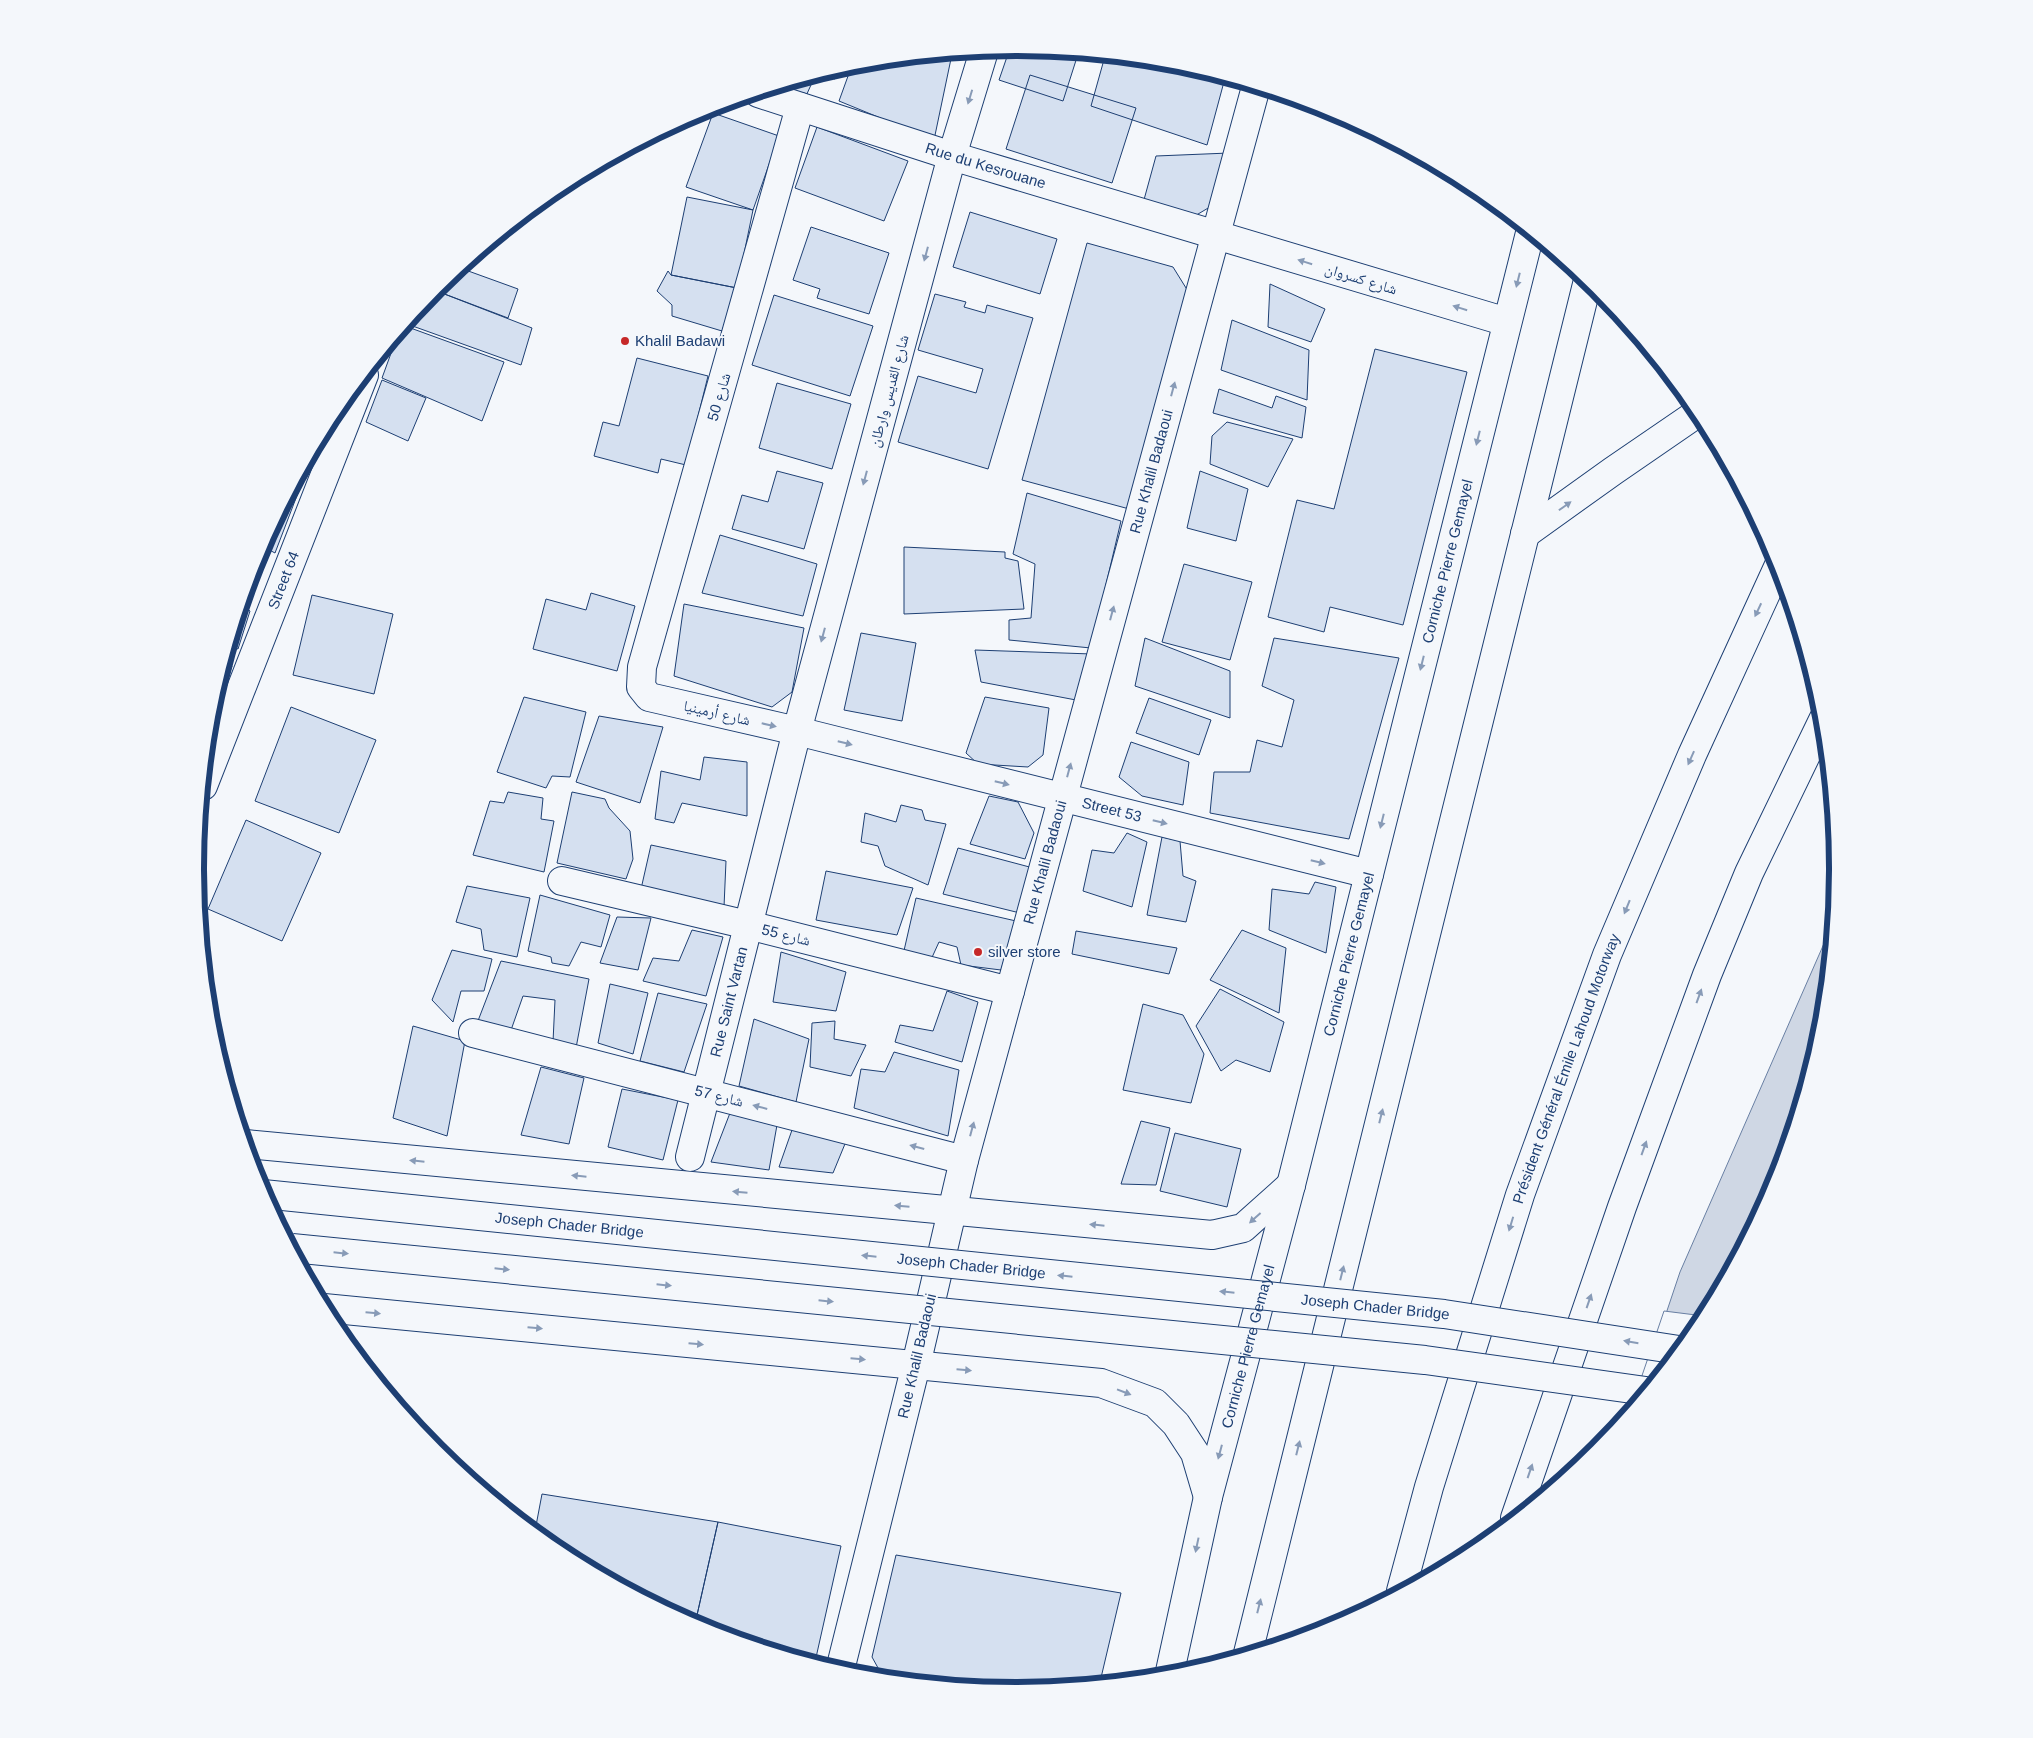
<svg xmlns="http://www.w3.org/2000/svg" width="2033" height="1738" viewBox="0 0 2033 1738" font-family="Arial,'Noto Naskh Arabic',sans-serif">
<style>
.water{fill:#cfd7e4;stroke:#687fa3}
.pier{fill:#f4f7fb;stroke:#687fa3}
.building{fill:#d5e0f0;stroke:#1d3f73}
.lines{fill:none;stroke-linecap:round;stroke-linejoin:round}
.street-casing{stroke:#1d3f73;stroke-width:30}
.secondary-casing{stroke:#1d3f73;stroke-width:30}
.highway-casing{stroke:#1d3f73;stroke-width:30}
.street{stroke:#f4f7fb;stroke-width:28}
.secondary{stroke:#f4f7fb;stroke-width:28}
.highway{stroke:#f4f7fb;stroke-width:28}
.highway-bridge-casing{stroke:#1d3f73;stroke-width:30;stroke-linecap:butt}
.highway-bridge{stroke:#f4f7fb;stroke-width:28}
.oneway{fill:#889bb7}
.poi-dot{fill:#c62828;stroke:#f4f7fb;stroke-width:2}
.labels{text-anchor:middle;stroke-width:4;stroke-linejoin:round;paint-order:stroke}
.street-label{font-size:15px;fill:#1d3f73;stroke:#f4f7fb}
.poi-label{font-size:15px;fill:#1d3f73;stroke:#f4f7fb;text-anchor:start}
.rim{fill:none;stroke:#1d3f73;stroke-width:6}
</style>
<rect width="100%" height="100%" fill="#f4f7fb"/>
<path class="water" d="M1833 923 1822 1030 1775 1184 1699 1326 1636 1403 1680 1272Z"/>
<path class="pier" d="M1664 1311 1704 1316 1699 1326 1634 1405 1633 1402Z"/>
<path class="building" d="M1010 48 1078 54 1063 101 999 80Z
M952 54 934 140 839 101 852 65Z
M1105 56 1177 63 1225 78 1207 145 1091 106Z
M840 68 835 79 820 74Z
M1030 75 1136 108 1112 183 1006 149Z
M815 76 806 96 784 90 787 84Z
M713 113 779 136 753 210 686 187Z
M817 127 908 161 884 221 795 188Z
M1229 153 1220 201 1188 220 1142 207 1156 156Z
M590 170 586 181 576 177Z
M687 197 753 210 737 288 671 275Z
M970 212 1057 239 1040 294 953 267Z
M811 227 889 253 869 314 817 298 820 289 793 280Z
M1087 243 1173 267 1191 296 1133 510 1022 480Z
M460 268 518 289 508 318 434 290Z
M668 271 671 275 737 288 722 331 672 316V305L657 291Z
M1270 284 1325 309 1311 342 1268 327Z
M434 290 532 328 521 365 407 324Z
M935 294 966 302 964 307 985 313 987 305 1033 318 988 469 898 442 918 376 976 393 983 369 918 350Z
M774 295 873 326 850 396 752 365Z
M1232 320 1309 350 1307 400 1221 370Z
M405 326 504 362 482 421 382 378 398 334Z
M1375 349 1467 372 1403 625 1330 607 1324 632 1268 617 1297 500 1334 509Z
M637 358 708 376 686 465 661 459 658 473 594 456 603 422 619 426Z
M382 380 426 398 408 441 366 422Z
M777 383 851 404 832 469 759 448Z
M1219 389 1272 408 1276 396 1306 407 1302 438 1213 413Z
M1227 422 1293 439 1268 487 1210 464 1212 436Z
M313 451H314L275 553 262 546Z
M777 471 823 483 804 549 732 529 742 495 768 502Z
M1200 471 1248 489 1236 541 1187 528Z
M1027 493 1121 521 1091 648 1009 640V620L1031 618 1035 564 1013 554Z
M720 535 817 564 803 616 702 593Z
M904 547 1005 552V558L1018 561 1024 609 904 614Z
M1184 564 1252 582 1230 660 1162 642Z
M591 593 635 606 617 671 533 649 546 599 586 610Z
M312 595 393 614 374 694 293 675Z
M684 604 804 628 792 692 772 707 674 676Z
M242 605 250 611 238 649 230 646Z
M861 633 916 643 902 721 844 710Z
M1145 638 1230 671V718L1135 686Z
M1274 638 1399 658 1349 839 1210 813 1214 772H1250L1257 740 1282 747 1294 700 1262 686Z
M975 650 1092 654 1076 700 981 682Z
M224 664 232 666 212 722H210L211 708Z
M524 697 586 712 570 777 552 776 546 788 497 772Z
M985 697 1049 708 1043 755 1028 767 978 764 966 753Z
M1149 698 1211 720 1199 755 1136 733Z
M291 707 376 740 339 833 255 801Z
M599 716 663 727 640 803 576 782Z
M1131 742 1189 762 1183 805 1142 796 1119 777Z
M704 757 747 762V816L682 803 674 823 655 819 661 771 700 780Z
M508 792 543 798 541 819 554 821 544 872 473 855 490 801 504 803Z
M572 792 605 799 609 808 630 831 633 859 626 879 557 863Z
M989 796 1018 802 1034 833 1025 859 970 844Z
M901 805 922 810 925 820 946 824 928 885 885 866 878 846 861 842 865 813 896 822Z
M246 820 321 853 282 941 208 909Z
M1127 833 1147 842 1132 907 1083 891 1092 850 1114 853Z
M1162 837 1180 841 1183 876 1196 881 1186 922 1147 915Z
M651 845 726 861 724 907 641 889Z
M958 848 1037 869 1024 914 943 894Z
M826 871 913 888 897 935 816 920Z
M1315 882 1336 887 1326 953 1269 930 1272 889 1309 894Z
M467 886 530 898 517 957 484 950 481 929 456 922Z
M540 895 610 915 601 947 581 942 569 966 552 963 551 957 528 951Z
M916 898 1016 921 1001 970 961 965 957 947 939 942 929 964 903 955Z
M617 917 651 918 638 970 600 963Z
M692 930 723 937 706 996 643 981 653 958 679 961Z
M1242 930 1286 948 1279 1013 1210 980Z
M1076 931 1177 948 1169 974 1072 954Z
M452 950 492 959 484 991H461L453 1022 432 1000Z
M781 952 846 972 836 1011 773 1002Z
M501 961 589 979 576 1048 553 1042 555 1000 523 996 510 1033 476 1026Z
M610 984 648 993 633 1054 598 1043Z
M1220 989 1284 1022 1270 1072 1236 1060 1221 1071 1196 1026Z
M947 991 978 1002 962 1062 895 1042 900 1025 933 1031Z
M658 993 707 1004 684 1072 640 1061Z
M1143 1004 1183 1015 1204 1054 1191 1103 1123 1090Z
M754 1019 809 1039 796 1102 739 1086Z
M835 1021 834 1039 866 1045 851 1076 810 1067 812 1023Z
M413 1026 465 1041 447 1136 393 1118Z
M894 1052 959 1070 948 1136 854 1108 861 1069 885 1072Z
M541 1067 584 1078 569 1144 521 1135Z
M622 1089 678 1100 663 1160 608 1147Z
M730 1113 777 1125 769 1170 711 1162Z
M1141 1121 1170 1128 1156 1185 1121 1184Z
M792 1130 847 1139 833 1173 779 1167Z
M1175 1133 1241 1149 1227 1207 1160 1191Z
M542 1494 718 1522 695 1624 560 1552 535 1531Z
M718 1522 841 1546 815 1662 702 1628 695 1624Z
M896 1555 1121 1593 1100 1682 1016 1690 883 1677 872 1657Z"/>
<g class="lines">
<defs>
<g id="street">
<path id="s1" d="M758 93 952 156 1507 322"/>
<path id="s2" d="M800 107 642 667 641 687 649 697 797 731 1369 874"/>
<path id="s3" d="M203 786 364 375"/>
<path d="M562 881 748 925 1010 991"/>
<path d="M473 1033 964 1160"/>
<path id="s4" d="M690 1157 797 731 952 156 984 51"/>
<path d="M840 1670 916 1365"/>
</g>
<g id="secondary">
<path id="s5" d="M916 1365 964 1160 1256 87"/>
</g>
<g id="highway">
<path d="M1525 534 1613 471 1699 412"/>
<path d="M246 1144 1212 1235 1243 1228 1291 1185"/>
<path d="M324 1308 1101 1383 1155 1403 1176 1424 1195 1453 1208 1497"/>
<path d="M1515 1518 1622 1207 1707 975 1749 873 1823 720"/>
<path id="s6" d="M1401 1591 1429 1487 1520 1195 1607 955 1692 755 1779 565"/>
<path d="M1248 1653 1588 280"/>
<path id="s7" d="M1169 1676 1208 1497 1291 1185 1530 233"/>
</g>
</defs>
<use href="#street" class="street-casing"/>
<use href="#secondary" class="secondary-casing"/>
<use href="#highway" class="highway-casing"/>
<use href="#street" class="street"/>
<use href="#secondary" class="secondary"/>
<use href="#highway" class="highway"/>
<defs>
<g id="highway-bridge">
<path id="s8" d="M263 1194 1444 1314 1679 1350"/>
<path d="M292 1248 1425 1360 1646 1391"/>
</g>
</defs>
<use href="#highway-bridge" class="highway-bridge-casing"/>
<use href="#highway-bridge" class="highway-bridge"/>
</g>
<defs><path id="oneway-solid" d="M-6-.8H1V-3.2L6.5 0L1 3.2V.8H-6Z" transform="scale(1.25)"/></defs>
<g class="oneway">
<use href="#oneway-solid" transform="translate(970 97) rotate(107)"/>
<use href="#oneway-solid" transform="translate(926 254) rotate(105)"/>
<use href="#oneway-solid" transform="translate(1305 262) rotate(-163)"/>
<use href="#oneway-solid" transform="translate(1518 280) rotate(104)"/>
<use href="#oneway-solid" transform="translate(1460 308) rotate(-163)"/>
<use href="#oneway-solid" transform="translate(1173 389) rotate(-75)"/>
<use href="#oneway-solid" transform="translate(1478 438) rotate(104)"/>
<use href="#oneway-solid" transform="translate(865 478) rotate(105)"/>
<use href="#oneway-solid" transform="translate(1565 506) rotate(-35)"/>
<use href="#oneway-solid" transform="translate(1758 610) rotate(115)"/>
<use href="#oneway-solid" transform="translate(1112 613) rotate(-75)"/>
<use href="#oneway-solid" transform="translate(823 635) rotate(105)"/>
<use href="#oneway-solid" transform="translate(1422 663) rotate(104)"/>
<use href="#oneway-solid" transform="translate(769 725) rotate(13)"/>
<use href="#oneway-solid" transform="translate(845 743) rotate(14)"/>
<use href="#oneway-solid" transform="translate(1691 758) rotate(114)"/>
<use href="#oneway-solid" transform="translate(1069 770) rotate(-75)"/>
<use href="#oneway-solid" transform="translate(1002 783) rotate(14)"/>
<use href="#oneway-solid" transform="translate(1382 821) rotate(104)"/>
<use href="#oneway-solid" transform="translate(1160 822) rotate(14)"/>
<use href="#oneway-solid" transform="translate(1318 862) rotate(14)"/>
<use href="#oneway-solid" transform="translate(1627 907) rotate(112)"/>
<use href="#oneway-solid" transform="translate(1699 996) rotate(-70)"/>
<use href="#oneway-solid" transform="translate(760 1107) rotate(-165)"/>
<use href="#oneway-solid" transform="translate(1381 1116) rotate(-76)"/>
<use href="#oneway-solid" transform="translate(972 1129) rotate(-75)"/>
<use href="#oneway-solid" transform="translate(917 1147) rotate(-165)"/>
<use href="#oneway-solid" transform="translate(1644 1148) rotate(-70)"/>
<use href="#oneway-solid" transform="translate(417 1161) rotate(-174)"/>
<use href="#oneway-solid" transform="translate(579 1176) rotate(-174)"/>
<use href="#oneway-solid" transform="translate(740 1192) rotate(-175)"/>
<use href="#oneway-solid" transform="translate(902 1206) rotate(-175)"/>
<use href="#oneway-solid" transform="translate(1255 1218) rotate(138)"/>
<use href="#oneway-solid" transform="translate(1511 1224) rotate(107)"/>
<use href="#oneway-solid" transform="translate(1097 1225) rotate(-174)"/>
<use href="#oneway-solid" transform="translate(341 1253) rotate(6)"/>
<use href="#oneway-solid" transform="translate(869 1256) rotate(-174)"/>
<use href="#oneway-solid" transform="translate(502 1269) rotate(6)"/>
<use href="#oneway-solid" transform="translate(1342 1273) rotate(-76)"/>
<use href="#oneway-solid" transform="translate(1065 1276) rotate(-174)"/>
<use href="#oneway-solid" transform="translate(664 1285) rotate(6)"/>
<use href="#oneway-solid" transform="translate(1227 1292) rotate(-174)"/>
<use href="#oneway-solid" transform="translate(826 1301) rotate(6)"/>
<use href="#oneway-solid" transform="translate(1589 1301) rotate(-71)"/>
<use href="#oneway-solid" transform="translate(373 1313) rotate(5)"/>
<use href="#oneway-solid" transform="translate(535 1328) rotate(5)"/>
<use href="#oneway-solid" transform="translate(1631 1342) rotate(-170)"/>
<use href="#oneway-solid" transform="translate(696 1344) rotate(5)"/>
<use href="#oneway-solid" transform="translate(858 1359) rotate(5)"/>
<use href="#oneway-solid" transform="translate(964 1370) rotate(5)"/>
<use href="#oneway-solid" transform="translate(1124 1392) rotate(21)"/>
<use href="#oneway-solid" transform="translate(1298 1448) rotate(-76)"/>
<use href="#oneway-solid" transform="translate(1220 1452) rotate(105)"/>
<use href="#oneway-solid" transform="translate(1530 1471) rotate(-71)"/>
<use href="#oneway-solid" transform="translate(1197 1545) rotate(102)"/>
<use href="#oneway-solid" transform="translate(1259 1606) rotate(-76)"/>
</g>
<g class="poi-dot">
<circle cx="625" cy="341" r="5"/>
<circle cx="978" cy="952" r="5"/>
</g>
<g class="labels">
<g class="street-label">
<text dy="5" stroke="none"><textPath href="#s1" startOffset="239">Rue du Kesrouane</textPath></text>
<text transform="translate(1361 279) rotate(17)" y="5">شارع كسروان</text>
<text transform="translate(889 391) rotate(-75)" y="5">شارع القديس وارطان</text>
<text transform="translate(719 397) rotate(-74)" y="5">شارع 50</text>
<text dy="5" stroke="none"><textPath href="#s5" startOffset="924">Rue Khalil Badaoui</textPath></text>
<text dy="5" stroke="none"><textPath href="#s7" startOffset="1149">Corniche Pierre Gemayel</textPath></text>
<text dy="5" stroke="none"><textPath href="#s3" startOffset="221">Street 64</textPath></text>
<text transform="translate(717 713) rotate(13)" y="5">شارع أرمينيا</text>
<text dy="5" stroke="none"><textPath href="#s2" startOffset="1091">Street 53</textPath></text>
<text dy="5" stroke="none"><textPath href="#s5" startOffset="519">Rue Khalil Badaoui</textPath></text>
<text transform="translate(786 935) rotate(14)" y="5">شارع 55</text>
<text dy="5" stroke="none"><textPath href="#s7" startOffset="744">Corniche Pierre Gemayel</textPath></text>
<text dy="5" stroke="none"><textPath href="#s4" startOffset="160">Rue Saint Vartan</textPath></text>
<text dy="5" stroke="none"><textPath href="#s6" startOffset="548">Président Général Émile Lahoud Motorway</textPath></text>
<text transform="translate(719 1096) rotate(14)" y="5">شارع 57</text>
<text dy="5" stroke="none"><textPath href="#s8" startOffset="308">Joseph Chader Bridge</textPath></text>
<text dy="5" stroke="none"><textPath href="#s8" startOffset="712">Joseph Chader Bridge</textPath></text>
<text dy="5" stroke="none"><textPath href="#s8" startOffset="1118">Joseph Chader Bridge</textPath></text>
<text dy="5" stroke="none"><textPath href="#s7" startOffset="339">Corniche Pierre Gemayel</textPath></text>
<text transform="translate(917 1356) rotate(-77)" y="5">Rue Khalil Badaoui</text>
</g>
<g class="poi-label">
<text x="635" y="346">Khalil Badawi</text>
<text x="988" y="957">silver store</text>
</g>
</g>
<path d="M0 0H2033V1738H0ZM1016 56H1017A812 812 0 0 1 1829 868V870A812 812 0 0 1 1017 1682H1016A812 812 0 0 1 204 870V868A812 812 0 0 1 1016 56Z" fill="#f4f7fb" fill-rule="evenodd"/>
<path class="rim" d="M1016 56H1017A812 812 0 0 1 1829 868V870A812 812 0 0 1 1017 1682H1016A812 812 0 0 1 204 870V868A812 812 0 0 1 1016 56Z"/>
</svg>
